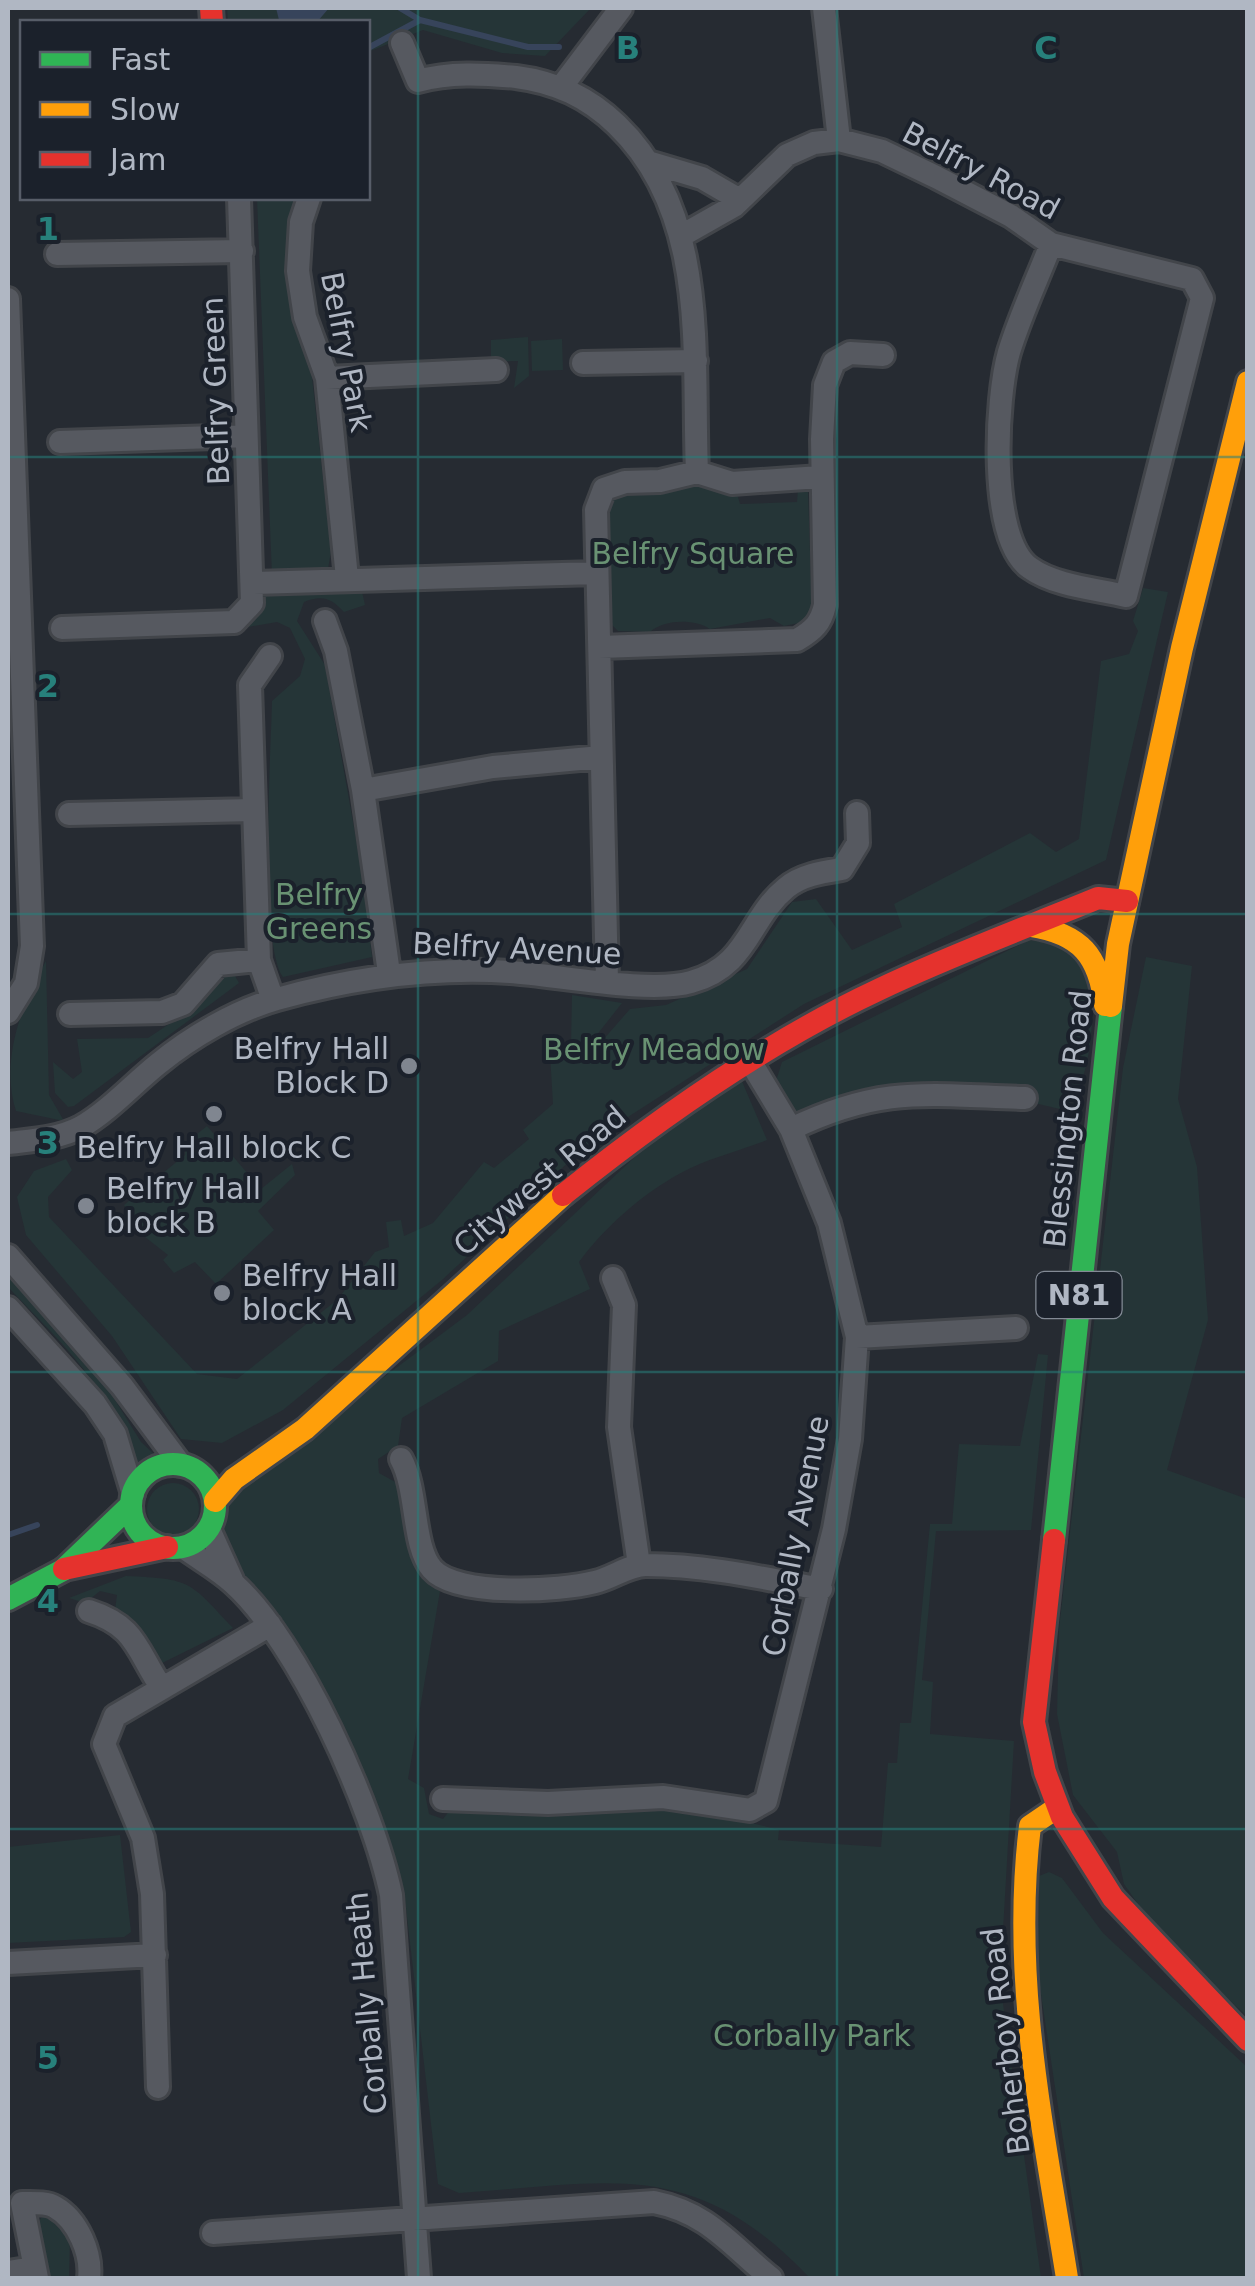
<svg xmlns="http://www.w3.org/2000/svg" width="1255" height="2286" viewBox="0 0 1255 2286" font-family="'DejaVu Sans',sans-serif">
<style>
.green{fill:#253537}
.water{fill:#37445b}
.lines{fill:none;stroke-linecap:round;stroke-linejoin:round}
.stream{stroke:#37445b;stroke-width:6}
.street-casing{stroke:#42454a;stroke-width:28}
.fast-casing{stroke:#42454a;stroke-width:28}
.slow-casing{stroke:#42454a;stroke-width:28}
.jam-casing{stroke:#42454a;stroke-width:28}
.street{stroke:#565960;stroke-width:22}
.fast{stroke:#30b455;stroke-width:22}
.slow{stroke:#ff9f0a;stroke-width:22}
.jam{stroke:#e5322d;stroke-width:22}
.grid{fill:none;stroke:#27807b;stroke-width:2.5;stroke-opacity:0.55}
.poi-dot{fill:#808690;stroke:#1b212b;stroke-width:4}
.labels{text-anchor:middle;stroke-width:8;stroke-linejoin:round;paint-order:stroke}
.shield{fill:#1b212b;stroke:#838a95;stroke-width:2.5}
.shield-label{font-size:28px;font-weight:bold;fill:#b0b7c3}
.street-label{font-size:30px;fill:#b0b7c3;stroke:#1b212b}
.park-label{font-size:30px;fill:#699273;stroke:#1b212b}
.poi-label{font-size:30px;fill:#b0b7c3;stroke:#1b212b;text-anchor:start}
.grid-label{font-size:32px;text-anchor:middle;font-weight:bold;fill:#27807b;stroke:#1b212b;stroke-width:8;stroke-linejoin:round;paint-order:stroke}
</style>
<rect width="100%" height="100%" fill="#262b32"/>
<path class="green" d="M227 8H591L545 56 502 53 423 30 368 52V22H228Z
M257 198H295L287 253 290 305 312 377 331 551 327 575 361 587 365 605 344 612C331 598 322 595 304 602L297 621 325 665 363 878 372 957 283 977C259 945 271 751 272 701L300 676 305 659 290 628 277 622 248 627 249 615 272 576Z
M528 337 529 376 514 388 518 361 491 362V340Z
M562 339 563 370 532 371 531 341Z
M694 481 736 490 740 504 797 502 798 488 808 491 812 612 803 622 784 626 770 618 710 629C695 619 664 619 650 632L618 631 610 623 606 506 619 494 666 492Z
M1143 588 1168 592 1106 860 804 1004 592 1140 442 1280 283 1410 222 1443 181 1439 112 1336 26 1235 17 1197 34 1171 66 1159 72 1170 48 1197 49 1217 197 1374 237 1379 337 1300 375 1252 389 1247 386 1222 401 1220 404 1236 433 1223 484 1162 494 1168 529 1139 523 1130 553 1104 550 1054 596 1048 630 1009 666 1005 747 969 792 902 816 899 852 950 902 927 894 904 1030 833 1056 852 1079 839 1101 661 1129 654 1138 631 1133 621Z
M1029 940 1066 944 1094 971C1092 1014 1095 1079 1064 1110L1030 1102 916 1096 799 1127 776 1081 782 1062Z
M1146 957 1192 966 1178 1099 1197 1167 1208 1320 1167 1470 1247 1499V2016L1165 1943 1124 1884 1117 1852 1073 1795 1057 1714 1059 1629 1123 1068Z
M46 961 49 1095 64 1121 16 1111C0 1062 21 1004 46 961Z
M231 969 239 983 74 1106 68 1107 55 1093 53 1062 73 1079 82 1072 77 1039 148 1038 204 1001Z
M572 995 622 1003 592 1041 571 1043Z
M741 1079 767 1140C739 1151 705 1159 679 1174 641 1195 604 1228 579 1262L590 1289 499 1331 498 1361 402 1418 398 1446 378 1459 379 1473 404 1487C408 1524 405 1571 440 1591L408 1779 424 1788 429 1814 443 1819 450 1810C561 1808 672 1799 779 1830L778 1840 881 1847 888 1763H897L900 1723H911L930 1524H952L959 1444 1020 1446 1038 1354 1048 1355 1031 1530 936 1531 922 1680 933 1682 930 1734 1014 1741 1000 1982 1041 2278H810C693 2156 613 2183 459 2193L438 2184 404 1891 376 1809 292 1634 227 1557 215 1532 223 1497 467 1315 638 1154Z
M207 1126 261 1189 292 1164 295 1175 258 1211 274 1230 216 1284 195 1262 174 1273 163 1260 168 1255 145 1237 124 1205 185 1155 186 1143Z
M8 1272 99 1374 141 1442 155 1455 135 1468C110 1386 65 1347 8 1287Z
M147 1509a26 26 0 1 1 52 0a26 26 0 1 1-52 0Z
M126 1576C192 1579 189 1581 233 1628L158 1665 140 1629 115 1610 117 1595 100 1591 85 1603 69 1598Z
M120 1835 131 1932 124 1937 8 1943V1847Z
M1049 1872 1062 1878 1103 1933 1247 2067V2278H1084L1037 1968 1039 1876Z
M44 2213 70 2239 69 2278H49L38 2223Z"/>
<path class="water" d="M276 8H329L317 22 279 20Z"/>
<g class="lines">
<path class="stream" d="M400 8 420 20
M368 48 420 20 528 47H559
M8 1535 37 1525"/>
<defs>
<path id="street" d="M824 8 839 140
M402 43 418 81C450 72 483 74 516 77 556 82 588 97 617 125 710 215 692 354 697 472
M562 86 621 8
M648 162 702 178 740 200
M309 198 301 222 298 271 305 317 327 378 347 578
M681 236 734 206 787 155 814 143 839 140 882 151 936 177 1011 216 1051 244 1192 279 1202 298 1126 596C1097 589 1055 586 1030 568 988 539 996 397 1009 352 1020 316 1037 280 1051 244
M57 254 242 251
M8 299 32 946 26 983 8 1012
M583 363 696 361
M327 378 496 370
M60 442 246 436
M253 583 597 573
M325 621 336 651 363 790 389 973
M62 628 234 622 252 603 239 198
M600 647 797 640C814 630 821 623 825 605L822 439 825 385 834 362 850 353 883 355
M270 656 250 685 259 960 273 1000
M363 790 493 767 601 757
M69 814 254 810
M607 980 596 510 604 489 625 482 660 481 697 472 732 483 820 477
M70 1014 162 1012 183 1004 218 964 259 960
M791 1129C882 1085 928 1095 1025 1098
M8 1143C33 1140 58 1139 81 1127 109 1111 133 1084 158 1064 191 1037 235 1011 277 999 353 978 430 967 510 972 557 975 650 994 691 982 749 966 748 919 786 888 801 875 823 872 842 869L858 843 857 813
M8 1256 122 1386 181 1465
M613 1278 624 1305 619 1427 639 1565
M8 1308 95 1404 115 1434 133 1494
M857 1337 1016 1328
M401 1459C418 1490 412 1546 432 1569 456 1597 561 1591 595 1582 613 1578 628 1565 646 1565 705 1565 763 1578 821 1589
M209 1529 232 1580
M183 1547C199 1559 218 1569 233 1583 299 1642 373 1808 391 1895L419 2278
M89 1611C136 1626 136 1649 161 1687
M443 1799 548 1803 663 1797 750 1810 766 1801 834 1529 850 1439 857 1337 829 1223 791 1129 750 1061
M8 1963 155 1955
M158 2087 152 1894 143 1838 104 1744 115 1716 270 1625
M213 2233 654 2202C709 2213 730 2245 771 2278
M8 2272 33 2268
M37 2278 22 2203C32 2203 47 2202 55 2207 78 2220 92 2254 89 2278"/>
<path id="fast" d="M131 1506a42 42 0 1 1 84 0a42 42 0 1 1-84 0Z
M1054 1540 1111 1006
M8 1599 63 1570 131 1505"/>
<path id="slow" d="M1031 926C1081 934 1099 956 1105 1005
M1111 1006 1118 944 1182 648 1248 382
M215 1501 234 1479 305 1429 563 1195
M1055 1809 1030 1826C1011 1979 1043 2127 1067 2278"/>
<path id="jam" d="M211 8 212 22
M563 1195C660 1117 765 1043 878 990 949 956 1025 928 1098 898L1127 901
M1054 1540 1034 1722 1045 1772 1062 1817 1113 1898 1248 2040
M64 1569 167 1547"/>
</defs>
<use href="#street" class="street-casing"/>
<use href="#fast" class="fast-casing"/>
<use href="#slow" class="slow-casing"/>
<use href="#jam" class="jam-casing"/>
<use href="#street" class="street"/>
<use href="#fast" class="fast"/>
<use href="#slow" class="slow"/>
<use href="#jam" class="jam"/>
</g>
<path class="grid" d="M418 8V2278M837 8V2278M8 457H1248M8 914H1248M8 1372H1248M8 1829H1248"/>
<g class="poi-dot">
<circle cx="409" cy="1066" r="10"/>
<circle cx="214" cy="1114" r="10"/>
<circle cx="86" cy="1206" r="10"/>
<circle cx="222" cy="1293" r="10"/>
</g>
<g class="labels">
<rect class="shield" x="1036.5" y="1272" width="85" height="46" rx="8"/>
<g class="shield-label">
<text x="1079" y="1305">N81</text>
</g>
<g class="street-label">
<text transform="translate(981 171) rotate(28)" y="10">Belfry Road</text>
<text transform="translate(346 352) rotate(79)" y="10">Belfry Park</text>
<text transform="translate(216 391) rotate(-92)" y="10">Belfry Green</text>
<text transform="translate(517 949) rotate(3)" y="10">Belfry Avenue</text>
<text transform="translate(1068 1119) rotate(-84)" y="10">Blessington Road</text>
<text transform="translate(540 1181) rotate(-40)" y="10">Citywest Road</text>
<text transform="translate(796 1536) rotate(-79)" y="10">Corbally Avenue</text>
<text transform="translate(367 2003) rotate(-95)" y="10">Corbally Heath</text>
<text transform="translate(1006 2041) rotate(-97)" y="10">Boherboy Road</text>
</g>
<g class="park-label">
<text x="693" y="564">Belfry Square</text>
<text x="319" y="905">Belfry<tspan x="319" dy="34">Greens</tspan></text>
<text x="654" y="1060">Belfry Meadow</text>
<text x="812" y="2046">Corbally Park</text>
</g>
<g class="poi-label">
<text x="389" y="1059" text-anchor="end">Belfry Hall<tspan x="389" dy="34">Block D</tspan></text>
<text x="214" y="1158" text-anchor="middle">Belfry Hall block C</text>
<text x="106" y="1199">Belfry Hall<tspan x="106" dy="34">block B</tspan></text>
<text x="242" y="1286">Belfry Hall<tspan x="242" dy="34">block A</tspan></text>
</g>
</g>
<g class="grid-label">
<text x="628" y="59">B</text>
<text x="1046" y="59">C</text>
<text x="48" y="240">1</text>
<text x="48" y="697">2</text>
<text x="48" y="1154">3</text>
<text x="48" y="1612">4</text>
<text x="48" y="2069">5</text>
</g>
<rect width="1255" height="2286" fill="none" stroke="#b0b7c3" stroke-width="20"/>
<rect x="20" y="20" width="350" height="180" fill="#1b212b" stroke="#575d68" stroke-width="2.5"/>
<rect x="40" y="52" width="50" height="15" fill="#30b455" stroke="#575d68" stroke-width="2.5"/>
<text x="110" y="70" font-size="30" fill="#b0b7c3">Fast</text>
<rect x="40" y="102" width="50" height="15" fill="#ff9f0a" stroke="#575d68" stroke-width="2.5"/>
<text x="110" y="120" font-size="30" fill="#b0b7c3">Slow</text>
<rect x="40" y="152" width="50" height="15" fill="#e5322d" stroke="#575d68" stroke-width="2.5"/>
<text x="110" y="170" font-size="30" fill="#b0b7c3">Jam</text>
</svg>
